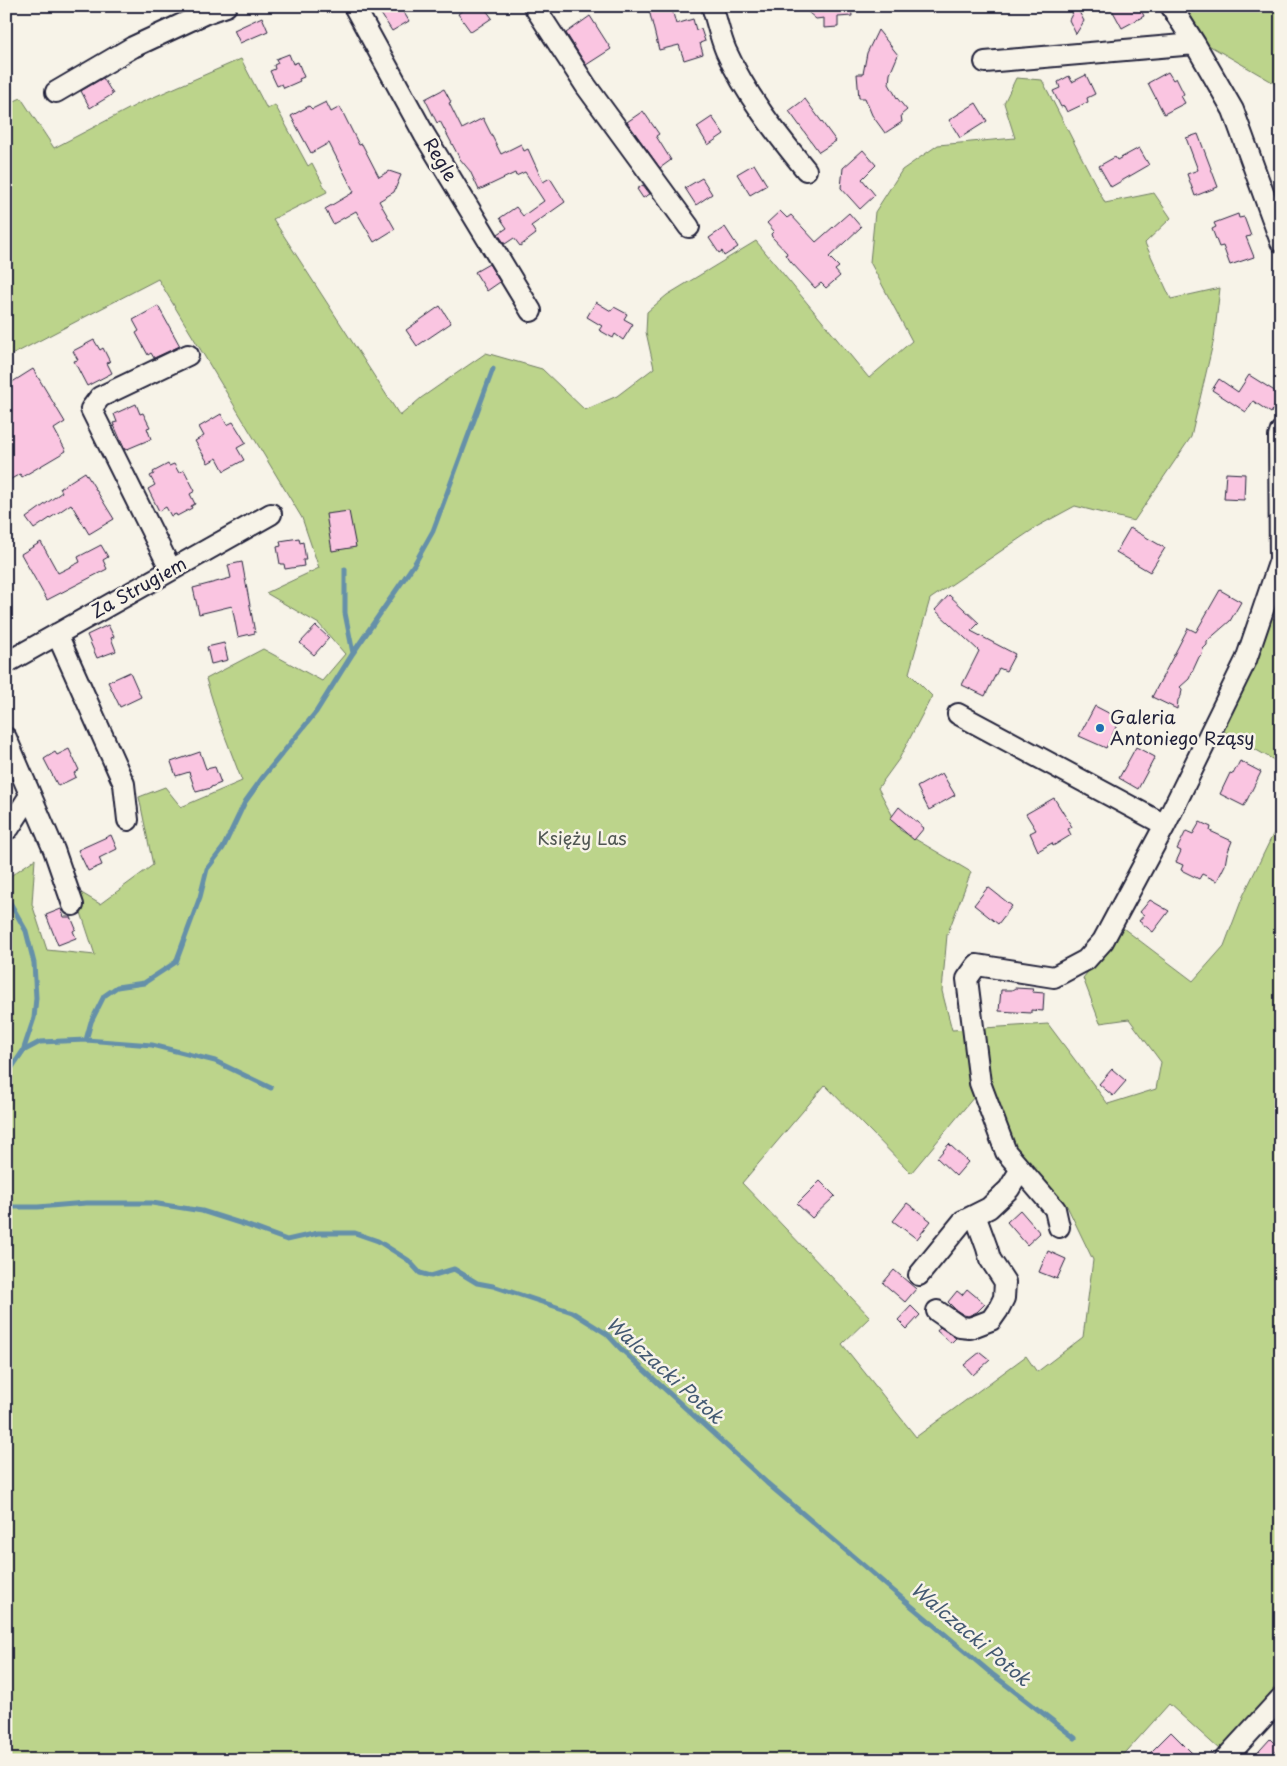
<svg xmlns="http://www.w3.org/2000/svg" width="1287" height="1766" viewBox="0 0 1287 1766" font-family="'Playpen Sans',sans-serif">
<style>
.green{fill:#bcd48b;stroke:#6f7b63;fill-rule:evenodd}
.lines{fill:none;stroke-linecap:round;stroke-linejoin:round}
.stream{stroke:#6590a9;stroke-width:5}
.building{fill:#fac5e1;stroke:#22223b}
.minor-casing{stroke:#22223b;stroke-width:24}
.minor{stroke:#f7f3e8;stroke-width:20}
.poi-dot{fill:#1f6fb2;stroke:#f7f3e8;stroke-width:2}
.labels{text-anchor:middle;stroke-width:5;stroke-linejoin:round;paint-order:stroke}
.street-label{font-size:18px;fill:#22223b;stroke:#f7f3e8}
.poi-label{font-size:18px;fill:#22223b;stroke:#f7f3e8;text-anchor:start}
.park-label{font-size:18px;fill:#505753;stroke:#f7f3e8}
.water-label{font-size:19px;font-style:italic;fill:#435972;stroke:#f7f3e8}
</style>
<rect width="100%" height="100%" fill="#f7f3e8"/>
<filter id="ink" filterUnits="userSpaceOnUse"><feTurbulence type="fractalNoise" baseFrequency=".02" numOctaves="2"/><feDisplacementMap in="SourceGraphic" scale="10" xChannelSelector="R" yChannelSelector="G"/><feConvolveMatrix kernelMatrix="1 2 1 2 8 2 1 2 1" color-interpolation-filters="sRGB"/></filter>
<g filter="url(#ink)">
<path class="green" d="M1178 6H1281V87L1198 39Z
M241 59 267 109 275 105 308 166 312 163 327 192 273 219 400 416 421 398 486 353 542 369 585 410 617 396 654 368 646 332 647 312 667 295 756 241 869 378 912 341 870 262 875 212 902 170 938 145 1015 138 1004 103 1016 78 1042 80 1105 203 1154 193 1171 218 1145 243 1171 299 1220 288 1214 339 1191 437 1134 521 1075 506 1038 526 930 599 909 673 932 696 899 759 878 788 900 830 971 872 947 935 942 991 952 1030 1048 1024 1108 1104 1156 1089 1161 1062 1129 1019 1100 1023 1083 978 1123 928 1193 981 1224 946 1243 896 1281 818V1684L1220 1750 1169 1704 1119 1760H15L6 1752V879L35 859 32 904 47 950 95 955 73 888 100 904 153 865 139 797 165 787 181 807 242 781 218 718 206 679 263 649 322 681 345 654 319 624 266 593 319 568 302 518 158 279 6 358V105L21 98 54 148 140 103ZM988 1080 1015 1150 1067 1206 1093 1260 1083 1337 1037 1372 1026 1356 916 1437 842 1344 870 1317 742 1183 825 1085 911 1173Z
M1272 618 1281 622V764L1221 730Z"/>
<g class="lines">
<path class="stream" d="M345 569V613L353 653
M8 899 26 931 34 963 36 998 34 1018 23 1051
M86 1040 152 1045 215 1061 271 1088
M6 1076 23 1051 40 1042 86 1040 91 1022 104 996 117 987 144 983 176 962 200 897 207 869 223 848 245 802 263 777 316 712 353 653 415 563 433 531 493 369
M6 1207H38L86 1203H152L202 1211 246 1225 287 1240 318 1233H355L378 1241 408 1260 420 1273 431 1276 454 1269 477 1283 493 1286 572 1312 607 1334 621 1349 767 1483 891 1589 992 1674 1075 1738"/>
</g>
<path class="building" d="M376 6H400L409 21 392 31Z
M468 6H483L492 18 471 32 458 14Z
M661 6H671L676 24 693 19 696 30 701 29 705 41 700 43 703 54 684 60 679 45 659 50 649 10Z
M801 6H851L852 16 838 17V27L824 28V18L816 19Z
M1076 6 1084 21 1076 34 1069 20Z
M1110 6H1139L1144 16 1122 28Z
M590 16 611 49 586 65 566 33Z
M262 17 268 31 240 43 234 30Z
M878 30 898 55 890 74 889 84 897 98 907 110 901 115 902 122 885 133 872 115 865 98H859L857 74H863L867 53Z
M289 54 293 64 298 62 304 77 299 79 300 81 284 88 282 84 277 86 270 71 275 69 274 65 278 63 276 59Z
M1168 72 1173 80 1176 78 1184 94 1181 96 1185 103 1164 114 1148 83Z
M1086 75 1095 94 1087 98 1088 102 1067 112 1064 106 1061 107 1053 91 1060 88 1058 82 1069 76 1072 82Z
M103 78 113 94 90 108 81 91Z
M444 89 451 102 449 103 462 129 483 118 501 154 521 144 524 151 528 149 543 182 550 178 565 202 531 226 536 234 520 246 514 238 505 244 498 234 507 228 500 218 516 207 523 216 544 201 525 172 516 176 515 173 479 190 470 171 460 159 440 121 437 123 425 99Z
M805 99 836 141 819 152 789 111Z
M326 102 331 112 340 107 359 145 362 144 379 177 389 171 401 175 394 192 379 201 395 229 374 242 356 211 333 224 325 209 354 192 329 143 311 153 291 116 309 106 312 109Z
M976 103 987 121 960 138 949 120Z
M643 111 659 134 656 136 671 160 660 168 627 122Z
M712 117 724 134 708 145 697 127Z
M1198 134 1218 187 1195 196 1187 174 1198 170 1186 138Z
M1139 148 1149 165 1111 187 1099 166 1115 157 1117 160Z
M863 150 876 165 862 179 875 195 860 209 841 188 843 168Z
M754 164 767 185 750 195 737 174Z
M702 178 712 194 696 205 685 188Z
M643 185 650 194 643 198 637 189Z
M780 211 787 218 791 215 816 242 849 213 861 227 829 257 839 267 835 270 840 276 826 288 821 283 815 288 791 262 786 255 787 253 772 237 771 234 774 231 767 223Z
M1238 214 1239 218 1244 217 1251 236 1246 237 1254 257 1230 265 1223 246 1219 247 1212 229 1216 227 1214 223Z
M725 227 738 247 724 256 722 251 719 253 709 238Z
M489 264 500 282 487 291 475 272Z
M596 302 611 311 614 307 627 314 624 319 633 324 623 340 615 334 613 338 599 330 602 326 587 317Z
M158 306 180 346 154 358 151 353 148 355 136 333 139 331 133 320Z
M440 306 451 323 417 346 406 330Z
M94 340 100 350 103 348 110 362 107 363 112 373 87 386 74 361 78 360 73 351Z
M33 369 65 422 54 429 66 451 22 477 20 474 6 482V386Z
M1249 375 1281 395 1271 413 1253 401 1246 412 1212 390 1219 379 1238 392Z
M136 404 140 414 143 413 150 427 147 428 151 439 125 450 113 423 117 422 114 414Z
M221 414 227 425 233 422 246 443 237 448 244 460 224 471 217 458 208 463 195 441 204 436 199 427Z
M168 464 169 466 174 464 179 473 184 470 195 491 190 494 195 504 191 506 192 508 177 516 176 514 171 516 166 507 159 511 148 489 155 485 150 476 154 474 153 472Z
M85 472 114 519 89 534 71 504 34 529 26 518 62 492 60 488Z
M1226 473 1245 474 1244 500 1224 499Z
M349 511 356 547 332 551 326 514Z
M1130 528 1165 548 1150 572 1116 552Z
M299 538 300 543 303 542 306 560H303L304 566 285 569 284 564H280L277 547 281 546 280 541Z
M41 542 58 573 80 562 78 557 101 545 108 557 103 560 107 569 47 600 21 554Z
M242 562 255 633 238 637 232 606 199 614 193 588 231 578 228 565Z
M1220 590 1241 602 1230 621 1207 641V645L1203 649 1202 654 1199 657 1189 679 1180 687 1182 689 1181 696 1178 700 1177 709 1152 697 1188 628 1196 632Z
M949 595 979 623 971 631 1015 654 1006 671 999 668 985 696 962 685 979 651 935 610Z
M108 625 114 637 111 638 116 651 97 658 87 635Z
M316 626 329 638 314 655 300 643Z
M224 643 228 660 211 664 207 647Z
M130 672 141 697 120 707 108 682Z
M1095 706 1120 719 1106 748 1079 736Z
M1136 747 1155 757 1138 789 1119 778Z
M69 749 79 770 74 773 76 777 58 786 44 759 55 752 57 755Z
M200 752 206 769 215 767 221 783 211 787V788L196 792 189 772 176 776 171 762Z
M1240 761 1261 772 1244 806 1220 794 1230 773 1233 774Z
M942 773 955 795 929 810 917 787Z
M1054 798 1072 827 1068 829 1071 835 1053 846 1052 843 1038 851 1030 833 1036 830 1026 814Z
M899 807 924 828 914 840 890 819Z
M1200 822 1211 827 1210 831 1232 841 1227 854 1225 865 1217 881 1202 874 1199 879 1181 870 1183 865 1176 862 1181 851 1177 849 1186 831 1193 834Z
M111 835 117 849 99 858 102 865 88 871 78 850Z
M988 887 1012 906 998 924 974 905Z
M1150 900 1169 911 1153 932 1139 921 1144 915 1140 912Z
M61 909 64 917H71L76 929 73 931 76 938 58 945 46 915Z
M1015 988 1033 989 1032 992 1044 993 1043 1011 1031 1010V1013L999 1011 1001 990H1012Z
M1112 1069 1126 1081 1113 1096 1099 1084Z
M949 1144 968 1162 956 1176 937 1158Z
M820 1181 835 1196 812 1218 797 1204Z
M907 1203 931 1221 917 1239 893 1221Z
M1020 1210 1040 1233 1027 1245 1007 1222Z
M1048 1251 1066 1259 1057 1279 1039 1272Z
M894 1270 916 1289 905 1302 883 1283Z
M967 1289 985 1304 977 1312 968 1316 964 1315 956 1310 948 1302 957 1291 962 1295Z
M911 1306 920 1315 907 1329 898 1320Z
M940 1327 956 1338 951 1343 937 1331Z
M980 1352 990 1360 973 1375 964 1365Z
M1171 1732 1199 1760H1143Z
M1270 1739 1279 1748 1268 1760H1251Z"/>
<g class="lines">
<defs>
<path id="minor" d="M354 6 424 134 531 311
M534 6 586 86 689 227
M712 6C717 21 720 37 726 51 746 95 776 133 806 170
M1171 6 1195 44 1233 110 1281 242
M985 62 1195 44
M56 92 133 47 206 13 226 6
M171 570 91 409 100 397 188 355
M57 634 124 784 128 820
M6 663 271 514
M958 714 1165 825
M6 738 54 850 73 905
M6 829 9 828 27 800
M1059 1227 1055 1209 1006 1152 980 1083 967 979 977 965 1054 977 1086 960 1103 941 1165 825 1246 660 1280 560 1279 437 1281 431
M919 1275 963 1221 989 1208 1009 1189 1021 1169
M937 1311 960 1327 970 1328 991 1320 998 1310 1004 1298 1005 1282 990 1259 987 1248 975 1215
M1224 1760 1281 1698"/>
</defs>
<use href="#minor" class="minor-casing"/>
<use href="#minor" class="minor"/>
</g>
</g>
<circle class="poi-dot" cx="1100" cy="728" r="5"/>
<g class="labels">
<g class="street-label">
<text transform="translate(440 160) rotate(59)" y="6">Regle</text>
<text transform="translate(139 588) rotate(-29)" y="6">Za Strugiem</text>
</g>
<g class="poi-label">
<text x="1110" y="724">Galeria<tspan x="1110" dy="21">Antoniego Rząsy</tspan></text>
</g>
<g class="park-label">
<text x="582" y="845">Księży Las</text>
</g>
<g class="water-label">
<text transform="translate(665 1370) rotate(42)" y="7">Walczacki Potok</text>
<text transform="translate(971 1634) rotate(40)" y="7">Walczacki Potok</text>
</g>
</g>
<rect width="1287" height="1766" fill="none" stroke="#f7f3e8" stroke-width="25"/>
<rect x="12" y="12" width="1262" height="1741" fill="none" stroke="#22223b" stroke-width="2" filter="url(#ink)"/>
</svg>
